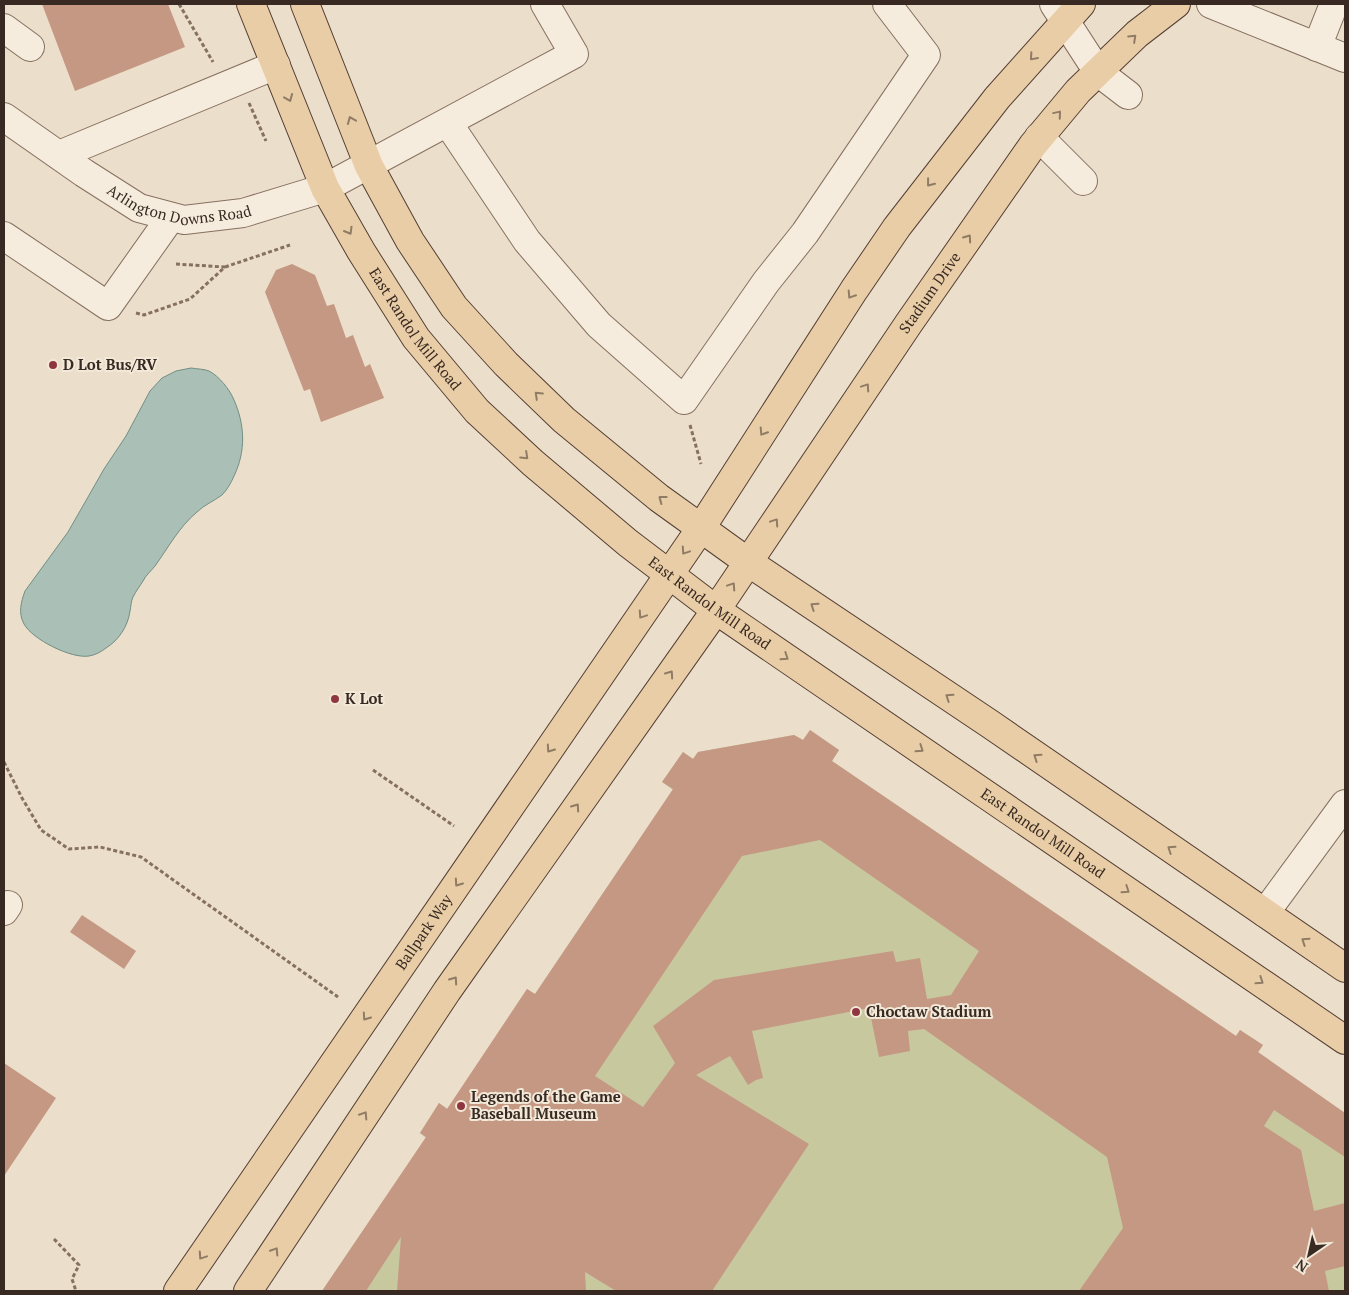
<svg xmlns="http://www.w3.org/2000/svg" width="1349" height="1295" viewBox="0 0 1349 1295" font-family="'PT Serif',serif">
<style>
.green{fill:#c8c89f}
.water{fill:#aac0b7;stroke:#718e84}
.building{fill:#c59884;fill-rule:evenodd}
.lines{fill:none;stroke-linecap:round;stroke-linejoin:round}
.minor-casing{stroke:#867060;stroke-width:30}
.major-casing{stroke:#543f34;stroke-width:30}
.path{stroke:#867060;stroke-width:3;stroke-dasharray:4 2.5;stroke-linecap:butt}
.minor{stroke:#f6ecdd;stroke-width:28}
.major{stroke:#e9cda7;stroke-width:28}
.oneway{stroke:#907c64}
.poi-dot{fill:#8f3640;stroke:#f3e9d9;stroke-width:2}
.labels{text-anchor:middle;stroke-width:4;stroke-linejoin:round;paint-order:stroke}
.street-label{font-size:15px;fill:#382a22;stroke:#f3e9d9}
.poi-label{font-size:15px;font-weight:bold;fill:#382a22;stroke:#f3e9d9;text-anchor:start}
</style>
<rect width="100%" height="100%" fill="#ebdeca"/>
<path class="green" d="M810 730 839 750 832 761 1236 1036 1240 1030 1263 1045 1258 1053 1345 1113V1291H322L426 1138 420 1133 439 1103 448 1109 527 989 535 994 673 790 662 782 683 752 693 759 698 752 794 735 803 740Z"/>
<path class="water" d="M191 368C197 369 204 369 209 371 219 376 230 390 234 400 245 425 246 451 234 476 231 483 227 490 222 495 214 501 204 505 197 512 179 527 168 548 155 566 151 571 146 575 143 581 140 586 136 591 133 597 131 601 131 606 130 611 128 626 119 640 106 648 101 652 95 655 89 656 71 659 32 639 24 624 18 613 21 602 25 591L68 532 104 469 126 436 150 391 162 378 176 371Z"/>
<path class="building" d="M42 4H168L185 47 75 91Z
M292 264 315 275 327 306 334 304 346 338 353 335 365 367 370 364 384 398 321 422 310 389 304 391 265 292 276 270Z
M810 730 839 750 832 761 1236 1036 1240 1030 1263 1045 1258 1052 1345 1113V1157L1274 1110 1264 1126 1301 1150 1314 1211 1345 1203V1266L1325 1271 1329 1291H1079L1123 1228 1107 1157 924 1029 908 1031 910 1051 879 1057 869 1008 752 1031 763 1078 756 1080 748 1085 730 1056 696 1075 809 1144 712 1291H616L585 1272 586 1291H397L401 1237 366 1291H322L426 1137 420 1133 439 1103 447 1109 527 989 535 994 673 789 662 782 683 752 693 759 698 752 794 735 803 740ZM820 840 979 951 951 995 927 999 920 958 896 962 893 951 714 980 653 1026 675 1063 643 1107 595 1076 742 856Z
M82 915 136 951 124 969 70 932Z
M4 1063 56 1098 4 1176Z"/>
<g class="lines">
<defs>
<g id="minor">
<path d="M1054 4 1098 72 1128 95"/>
<path d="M1211 4 1345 58"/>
<path d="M4 28 30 47"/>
<path d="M1317 47 1334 4"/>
<path id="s1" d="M4 117 84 173 139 208 184 220 243 213 325 188 574 54 545 4"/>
<path d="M448 123 527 241 599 325 684 400 766 282 805 233 926 55 887 4"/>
<path d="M1039 137 1083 181"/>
<path d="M59 155 276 65"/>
<path d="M4 236 108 306 171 217"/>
<path d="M4 911 8 905"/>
<path d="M1265 913 1345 804"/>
</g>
<g id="major">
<path id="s2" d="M251 4 325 188 361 251 416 338 477 411 533 463 628 543 716 610 1345 1040"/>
<path d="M305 4 369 166 410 241 454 307 506 364 564 420 659 498 748 562 990 724 1345 968"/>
<path id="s3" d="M178 1291 701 528 854 290 897 227 997 98 1081 4"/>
<path id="s4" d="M248 1291 447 991 716 610 909 323 1033 145 1078 91 1137 34 1176 4"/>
</g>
</defs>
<use href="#minor" class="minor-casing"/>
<use href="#major" class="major-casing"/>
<path class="path" d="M179 4 213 62
M249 103 266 141
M225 267 290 245
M136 313 144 315 190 299 225 267 176 264
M690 425 701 464
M4 762 22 798 41 830 69 849 100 847 141 857 338 997
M373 770 454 826
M54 1239 79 1265 72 1279 76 1291"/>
<use href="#minor" class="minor"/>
<use href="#major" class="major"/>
</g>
<defs><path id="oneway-chevron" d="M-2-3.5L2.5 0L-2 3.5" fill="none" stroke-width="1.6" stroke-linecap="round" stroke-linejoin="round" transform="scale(1.25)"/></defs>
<g class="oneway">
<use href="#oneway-chevron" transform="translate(1133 38) rotate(-43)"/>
<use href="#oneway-chevron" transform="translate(1033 57) rotate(131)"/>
<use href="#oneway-chevron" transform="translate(289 98) rotate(68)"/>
<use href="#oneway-chevron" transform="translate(1058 114) rotate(-50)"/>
<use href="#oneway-chevron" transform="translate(351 120) rotate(-112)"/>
<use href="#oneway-chevron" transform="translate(930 183) rotate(128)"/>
<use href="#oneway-chevron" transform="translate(349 231) rotate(60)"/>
<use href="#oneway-chevron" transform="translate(968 238) rotate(-55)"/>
<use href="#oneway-chevron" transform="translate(851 295) rotate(123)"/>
<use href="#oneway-chevron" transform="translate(866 387) rotate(-56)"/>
<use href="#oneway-chevron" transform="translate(538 395) rotate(-136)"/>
<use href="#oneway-chevron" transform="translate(763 432) rotate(123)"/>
<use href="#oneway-chevron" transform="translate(525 456) rotate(43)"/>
<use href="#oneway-chevron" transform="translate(662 499) rotate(-143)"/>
<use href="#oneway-chevron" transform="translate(775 522) rotate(-56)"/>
<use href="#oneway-chevron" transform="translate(685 551) rotate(124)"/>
<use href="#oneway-chevron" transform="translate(732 586) rotate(-56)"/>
<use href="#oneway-chevron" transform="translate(814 606) rotate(-146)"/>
<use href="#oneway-chevron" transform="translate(642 615) rotate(124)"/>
<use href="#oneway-chevron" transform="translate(785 657) rotate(34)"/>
<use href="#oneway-chevron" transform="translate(670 674) rotate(-55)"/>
<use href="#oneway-chevron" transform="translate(949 697) rotate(-146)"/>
<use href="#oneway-chevron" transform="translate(550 749) rotate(125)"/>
<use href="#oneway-chevron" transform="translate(920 749) rotate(34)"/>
<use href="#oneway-chevron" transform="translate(1037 757) rotate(-146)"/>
<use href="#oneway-chevron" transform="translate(576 807) rotate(-55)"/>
<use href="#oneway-chevron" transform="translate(1171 849) rotate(-146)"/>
<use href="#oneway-chevron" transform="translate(458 883) rotate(125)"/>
<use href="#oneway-chevron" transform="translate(1126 890) rotate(34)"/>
<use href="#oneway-chevron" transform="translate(1305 941) rotate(-146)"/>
<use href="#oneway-chevron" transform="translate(454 980) rotate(-55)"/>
<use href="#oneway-chevron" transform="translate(1260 981) rotate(34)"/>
<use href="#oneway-chevron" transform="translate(366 1017) rotate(125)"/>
<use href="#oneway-chevron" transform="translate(364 1115) rotate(-57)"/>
<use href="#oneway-chevron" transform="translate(275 1251) rotate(-57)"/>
<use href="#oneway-chevron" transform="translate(202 1256) rotate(124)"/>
</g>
<g class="poi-dot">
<circle cx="53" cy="365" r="5"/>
<circle cx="335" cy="699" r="5"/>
<circle cx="856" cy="1012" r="5"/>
<circle cx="461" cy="1106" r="5"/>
</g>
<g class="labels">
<g class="street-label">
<text dy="5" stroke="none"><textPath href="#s1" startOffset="202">Arlington Downs Road</textPath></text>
<text dy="5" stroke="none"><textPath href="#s4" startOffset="1209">Stadium Drive</textPath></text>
<text dy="5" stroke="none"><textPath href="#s2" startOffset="366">East Randol Mill Road</textPath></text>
<text dy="5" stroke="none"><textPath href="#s2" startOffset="771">East Randol Mill Road</textPath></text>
<text dy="5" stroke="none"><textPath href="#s2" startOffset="1176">East Randol Mill Road</textPath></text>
<text dy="5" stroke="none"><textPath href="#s3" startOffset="435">Ballpark Way</textPath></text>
</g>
<g class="poi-label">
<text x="63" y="370">D Lot Bus/RV</text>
<text x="345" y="704">K Lot</text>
<text x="866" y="1017">Choctaw Stadium</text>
<text x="471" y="1102">Legends of the Game<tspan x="471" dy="17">Baseball Museum</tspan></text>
</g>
</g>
<rect width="1349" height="1295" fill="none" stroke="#382a22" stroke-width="10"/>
<g transform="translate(1309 1255) rotate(214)" stroke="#f3e9d9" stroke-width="4" paint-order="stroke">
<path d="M0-4L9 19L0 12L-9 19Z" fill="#382a22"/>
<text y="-8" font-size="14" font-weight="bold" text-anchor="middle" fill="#382a22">N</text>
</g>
</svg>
